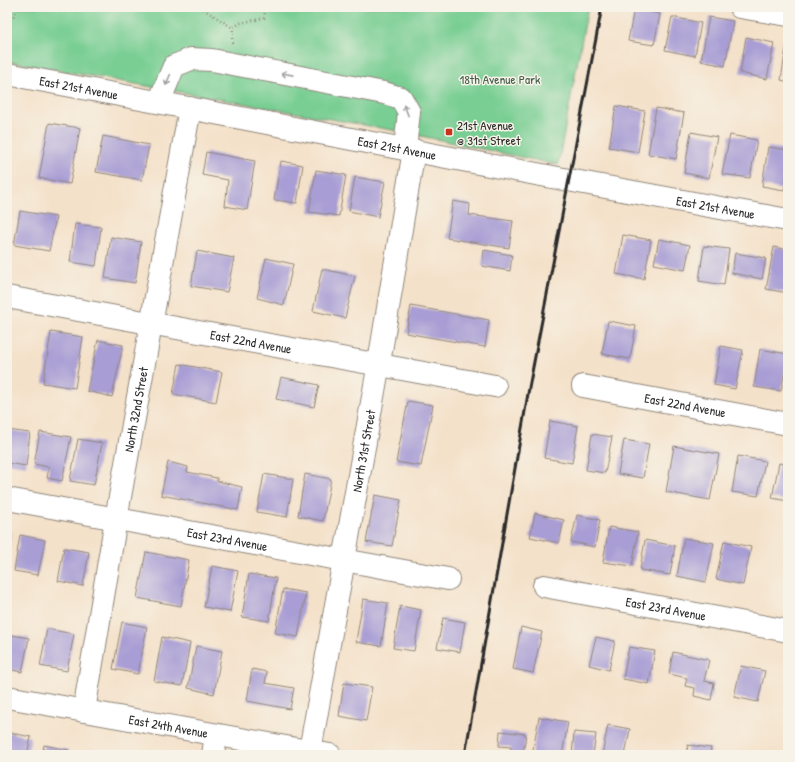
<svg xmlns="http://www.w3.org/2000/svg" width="795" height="762" viewBox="0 0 795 762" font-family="'Patrick Hand',sans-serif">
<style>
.green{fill:#78ce93;stroke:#527c5f}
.building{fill:#a89dd4}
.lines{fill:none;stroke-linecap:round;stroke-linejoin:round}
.minor-casing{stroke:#90867a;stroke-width:24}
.path{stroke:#90867a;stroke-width:2.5;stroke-dasharray:1 3;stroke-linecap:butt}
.minor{stroke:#fff;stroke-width:22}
.rail{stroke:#2b2b2b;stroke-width:3}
.oneway{stroke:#a0a0a0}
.poi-dot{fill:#c8321e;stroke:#f7f3e8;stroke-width:1.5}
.labels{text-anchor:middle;stroke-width:3;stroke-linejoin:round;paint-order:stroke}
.park-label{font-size:13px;fill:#425c4a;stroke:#f7f3e8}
.street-label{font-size:13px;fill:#2b2b2b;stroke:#f7f3e8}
.poi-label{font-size:13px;fill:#2b2b2b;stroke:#f7f3e8;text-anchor:start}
</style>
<rect width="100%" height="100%" fill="#f7f3e8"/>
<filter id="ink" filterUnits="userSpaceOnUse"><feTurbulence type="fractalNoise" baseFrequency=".025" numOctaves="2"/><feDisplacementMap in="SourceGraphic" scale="8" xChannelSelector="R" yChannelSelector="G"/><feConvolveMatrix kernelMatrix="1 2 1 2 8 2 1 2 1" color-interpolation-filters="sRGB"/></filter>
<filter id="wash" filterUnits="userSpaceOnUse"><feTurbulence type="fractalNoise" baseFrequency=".012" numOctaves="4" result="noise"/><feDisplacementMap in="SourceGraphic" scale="16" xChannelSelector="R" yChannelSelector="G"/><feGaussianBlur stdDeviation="0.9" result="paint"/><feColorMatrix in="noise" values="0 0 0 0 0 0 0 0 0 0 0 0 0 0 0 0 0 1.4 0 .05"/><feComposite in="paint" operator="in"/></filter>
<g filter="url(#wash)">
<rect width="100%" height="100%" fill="#f4e1c9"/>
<path class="green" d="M7 7H588L558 165 397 131 7 61Z"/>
<g id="blocks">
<path class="building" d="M634 9 660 14 654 45 628 41Z
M672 17 701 23 695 56 665 50Z
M709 17 733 21 725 66 701 61Z
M746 37 774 43 767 79 740 73Z
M787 41H788V82L781 80Z
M616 106 645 111 638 152 609 147Z
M656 108 684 113 676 159 648 154Z
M49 123 80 128 70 184 39 178Z
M691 132 717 137 709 178 684 173Z
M730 135 757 140 750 178 722 174Z
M103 136 149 145 142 180 96 172Z
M768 147 788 150V166L784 190 762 186Z
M206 152 255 161 247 210 225 206 228 180 202 175Z
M281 161 303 165 297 203 274 200Z
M316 170 346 175 339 216 309 212Z
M355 177 385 182 378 217 349 211Z
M453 201 470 204 469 215 513 221 509 248 447 238Z
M20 211 56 217 49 251 14 245Z
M75 224 101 227 96 266 70 262Z
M623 235 651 240 644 279 616 274Z
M111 237 141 242 135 283 105 278Z
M659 239 690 245 685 270 654 264Z
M704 246 729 249 724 285 699 281Z
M774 247 788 250V293L766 289Z
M484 250 512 255 510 271 482 266Z
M197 251 234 258 227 292 191 286Z
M735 253 766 258 762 279 732 273Z
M266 258 293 264 284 305 257 298Z
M322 269 355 276 345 318 313 311Z
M411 306 489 320 485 347 406 333Z
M608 321 636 326 630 359 602 354Z
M7 331H10L8 342H7Z
M51 332 83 337 75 388 43 383Z
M98 340 123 345 112 397 87 391Z
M721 346 743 350 735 389 714 385Z
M760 349 788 354 781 391 754 387Z
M179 364 222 372 216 402 173 394Z
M281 377 319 385 314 407 276 399Z
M408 401 433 405 421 466 396 462Z
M550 421 578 426 572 463 544 458Z
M7 430 30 433 26 466 7 463Z
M40 432 71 437 62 481 47 478 49 467 34 464Z
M592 434 612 437 605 473 586 470Z
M78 439 102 443 94 485 70 481Z
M624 440 649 444 643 478 618 474Z
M674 446 719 454 710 500 666 492Z
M738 456 765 461 758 496 732 492Z
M168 462 188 467 187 472 217 478V481L242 487 238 510 161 495Z
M779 463 788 465V501L772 498Z
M264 474 293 479 287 517 257 512Z
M305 474 331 479 323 521 298 516Z
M375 495 401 500 392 546 366 542Z
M535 513 564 520 559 543 530 537Z
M577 515 600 520 595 547 571 542Z
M609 527 638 532 632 566 603 562Z
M7 531 11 532 8 552H7Z
M20 535 45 540 38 575 14 571Z
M684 538 714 543 706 582 677 576Z
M645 540 675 546 670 575 640 570Z
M724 541 751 547 743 585 716 579Z
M64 548 89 552 83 586 58 581Z
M146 552 189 560 181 606 137 598Z
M212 566 238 571 230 612 204 607Z
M249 574 276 578 269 621 242 617Z
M283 589 306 593 298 637 275 633Z
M363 599 388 603 381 646 356 642Z
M400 606 421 610 414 651 393 648Z
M443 618 465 622 460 652 437 648Z
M122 622 147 627 138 674 113 669Z
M521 627 542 632 533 673 513 669Z
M47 629 74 634 67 671 40 666Z
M7 634 29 638 22 672 7 669Z
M162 637 190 643 182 686 154 681Z
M596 637 615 641 609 670 589 665Z
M196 646 222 651 214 694 188 688Z
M629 647 655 651 649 684 623 679Z
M673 652 709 660 704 681 714 683 711 700 694 696 695 688 685 686 687 678 669 674Z
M741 666 765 671 758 702 734 697Z
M252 669 267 672 265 683 294 688 290 709 247 701Z
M344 683 372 687 366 721 339 716Z
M539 717 568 722 562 755H532Z
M608 725 630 729 625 755H602Z
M500 731 526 734 523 755H510L511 747 499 746Z
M7 732 31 737 27 755H7Z
M574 732 596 734 593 755H572Z
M44 745 69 750 68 755H42Z
M688 745 711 748 710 755H686Z"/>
</g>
</g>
<g filter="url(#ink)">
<use href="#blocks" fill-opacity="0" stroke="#90867a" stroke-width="1"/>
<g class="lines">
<defs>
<g id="minor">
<path d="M740 7 788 15"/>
<path id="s1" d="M7 74C267 122 527 174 788 220"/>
<path d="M159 102 174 66 191 59 212 60 384 93 401 98 409 112 405 148"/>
<path id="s2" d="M7 297 495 386"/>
<path id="s3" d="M583 386 788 424"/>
<path id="s4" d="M7 499 448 579"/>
<path id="s5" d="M544 586 788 631"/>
<path id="s6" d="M7 697 330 755"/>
<path id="s7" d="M84 711 116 519 190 108"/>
<path id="s8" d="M310 751 379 363 414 150"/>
<path d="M213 755 216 735"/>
</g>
</defs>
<use href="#minor" class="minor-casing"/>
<path class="path" d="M200 7 233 28
M7 21 13 17 19 7
M232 43 233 28 240 23 264 18 266 7"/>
<use href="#minor" class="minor"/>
<path class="rail" d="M465 755 529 388 602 7"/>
</g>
<defs><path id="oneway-shaft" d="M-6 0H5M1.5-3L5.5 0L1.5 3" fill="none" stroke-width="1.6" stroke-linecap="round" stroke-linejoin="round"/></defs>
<g class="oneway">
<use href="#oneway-shaft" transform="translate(287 74) rotate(-169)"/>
<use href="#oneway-shaft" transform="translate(168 80) rotate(113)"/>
<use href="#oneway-shaft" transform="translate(406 110) rotate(-111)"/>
</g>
</g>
<rect class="poi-dot" x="445" y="128" width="8" height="8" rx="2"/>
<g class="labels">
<g class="park-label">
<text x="500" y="84">18th Avenue Park</text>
</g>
<g class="street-label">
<text dy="5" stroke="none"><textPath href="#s1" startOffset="73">East 21st Avenue</textPath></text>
<text dy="5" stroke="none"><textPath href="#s1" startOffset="397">East 21st Avenue</textPath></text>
<text dy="5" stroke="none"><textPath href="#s1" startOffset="721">East 21st Avenue</textPath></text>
<text dy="5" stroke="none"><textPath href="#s2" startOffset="248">East 22nd Avenue</textPath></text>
<text dy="5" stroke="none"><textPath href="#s3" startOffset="104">East 22nd Avenue</textPath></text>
<text dy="5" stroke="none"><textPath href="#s7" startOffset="306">North 32nd Street</textPath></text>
<text dy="5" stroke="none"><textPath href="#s8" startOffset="305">North 31st Street</textPath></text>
<text dy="5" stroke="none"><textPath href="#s4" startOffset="224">East 23rd Avenue</textPath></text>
<text dy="5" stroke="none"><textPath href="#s5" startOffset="124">East 23rd Avenue</textPath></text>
<text dy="5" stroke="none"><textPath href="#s6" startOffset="164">East 24th Avenue</textPath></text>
</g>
<g class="poi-label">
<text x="457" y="130">21st Avenue<tspan x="457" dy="15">@ 31st Street</tspan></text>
</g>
</g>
<rect width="795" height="762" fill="none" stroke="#f7f3e8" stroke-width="24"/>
</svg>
